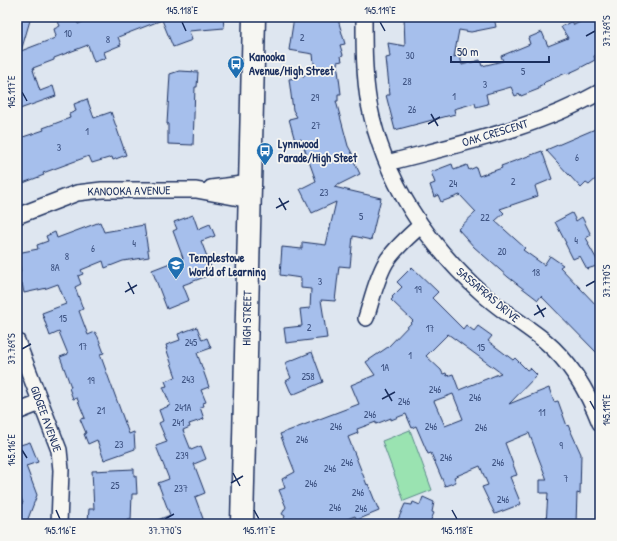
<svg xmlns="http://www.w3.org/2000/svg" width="617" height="541" viewBox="0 0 617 541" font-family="'Patrick Hand',sans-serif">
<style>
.green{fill:#9ae3b1;stroke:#5a8988}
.building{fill:#a6bfec;stroke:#1b2f5e;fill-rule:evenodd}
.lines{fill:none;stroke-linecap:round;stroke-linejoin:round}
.minor-casing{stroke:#1b2f5e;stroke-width:18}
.secondary-casing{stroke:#1b2f5e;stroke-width:25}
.minor{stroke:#f6f6f2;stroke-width:15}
.secondary{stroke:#f6f6f2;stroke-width:22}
.ticks{fill:none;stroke:#1b2f5e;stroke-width:1.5}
.labels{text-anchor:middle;stroke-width:3.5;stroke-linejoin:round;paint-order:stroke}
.number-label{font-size:10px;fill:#3e5382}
.poi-label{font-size:12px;font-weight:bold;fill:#1b2f5e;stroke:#f6f6f2;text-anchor:start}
.street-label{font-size:12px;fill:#1b2f5e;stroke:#f6f6f2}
.neatline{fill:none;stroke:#1b2f5e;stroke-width:1.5}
.ticks-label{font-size:10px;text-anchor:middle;fill:#1b2f5e}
</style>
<rect width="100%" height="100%" fill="#dee6f0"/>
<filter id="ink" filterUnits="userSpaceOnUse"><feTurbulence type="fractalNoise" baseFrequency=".025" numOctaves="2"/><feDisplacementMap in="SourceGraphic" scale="8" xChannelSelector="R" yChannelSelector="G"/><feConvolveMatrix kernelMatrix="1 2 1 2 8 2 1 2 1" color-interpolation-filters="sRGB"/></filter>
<g filter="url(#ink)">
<path class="green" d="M410 430 432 490 404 501 382 441Z"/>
<path class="building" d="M17 17H31L21 51 55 38V37L56 36 54 29 60 26 56 17H75L78 24 94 17H110L112 20 120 17H223L224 28 189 31 192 40 173 47 162 20 118 37 121 45 104 52 106 58 94 62 88 45 54 58V60L33 68 34 70H33L40 91 53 86 56 96 17 110Z
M294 17H339V23L345 44 340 45 343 55 341 56 342 61 337 62 341 94H338V101H336L348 146 354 157H352L360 174 334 187 381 198 371 240 353 236 350 267 339 266 335 301 321 300 327 338 286 343 284 328 302 326 300 309 310 308 311 289 301 288V278L280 275 282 247 302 249V242L326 245 336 202 312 213 300 189 316 181 301 139 295 141 289 119 297 117 293 110 289 79 304 77V74L315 72 313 54 289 50Z
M404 17H494L496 27 471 32 459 30 454 57 460 55 462 65 480 60 482 66 503 61 501 56 530 44 528 38 542 32 548 46 568 38 561 27 572 21 574 25 584 20 585 22 593 17H600V53L594 56 595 60 578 69 567 74 566 73 545 82 543 84 544 85 539 87V89L521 96 520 94 515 96 511 87 486 94 488 104 476 107 475 103 454 109 455 114 395 130 386 95H390L386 58 390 57 388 43 405 46Z
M179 71 198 72 197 87H195L193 145 168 144V124H167L170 74Z
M87 99 94 118 111 112 126 155 113 160 112 157 92 163 89 156 43 173 44 175 23 183 17 168V139L44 130 43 128 70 118 69 114 76 111 74 104Z
M600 127V175L589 185 586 183 581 188 546 150Z
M542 151 552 179 535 186 538 196 500 209 504 213 495 221 525 248 523 250 544 265 550 256 563 265 560 267 600 309V356L541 296 538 300 508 277 474 247 458 229 476 212 460 195 441 202 438 195 434 197 430 185 435 183 431 172 452 164 454 170 467 165 469 170 476 167 479 176 502 168 501 166Z
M572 213 576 221 582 217 591 235 586 238 589 243 588 244 600 265 587 269 580 256 573 259 565 243H566L555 222Z
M193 215 198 229 210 224 215 236 201 241 211 267 207 268 210 275 183 285 189 300 167 309 152 270 183 258 173 231 177 229 174 222Z
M100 222 104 232 144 225 149 257 123 261 105 268 103 261 81 270 83 274 78 276 81 284 75 287 83 309 79 311 88 335 95 332 98 337 104 353 100 354 129 434 134 432 135 449 104 460 97 440 88 444 84 434 86 433 80 419 85 418 77 398 73 399 69 388 71 387 60 357 68 354 59 332 50 336 42 313 66 304 58 284 47 288 24 293 22 283 19 284 17 272H21L17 253 38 249 37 245 48 241 46 236 55 232 57 238Z
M412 267 438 292 432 298 463 329 466 325 474 331 478 326 492 336 488 341 513 360 515 358 527 370 530 368 537 375 509 404 549 388 554 402 558 401 567 426 568 425 581 454 580 494 577 493 576 524H546L548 493H540V480H547L529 433 505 443 517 475 510 477 521 504 495 514 482 487 488 485 480 466 454 477 456 482 445 486 431 453 428 454 416 426 412 428 406 414 391 420V418L376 424V422L357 429 358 433 348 437 367 485 368 484 379 511 357 520 355 516 334 524H282L285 516 282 514 286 507 279 490 285 488 282 479 295 472 280 434 359 404 351 385 375 375 366 362 388 347 413 321 391 300 393 298 392 297 402 287 397 282ZM448 334 501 373 459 390 453 374 447 376 446 373 443 374 441 370 426 356ZM453 394 463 419 445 426 434 401Z
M197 327 202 340 207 338 211 348 197 353 209 387 201 390 206 402 203 403 204 406 200 407 204 419 189 424 190 427 183 430 191 450 201 446 206 459 194 464 205 493 195 497 205 524H148L170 515 158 483 169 479 156 446 167 442 159 423 163 421 159 410 169 406 170 404 163 387 167 386 165 381 176 377 166 348H167L166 345 180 340 178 334Z
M312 352 323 382 292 395 286 381 291 378 285 363Z
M30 442 38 462 26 466 37 495 26 524H17V506L23 503 17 488V446Z
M134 469V476H136L137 494H132L131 520H127V524H90V521H88L89 509H94L92 471Z
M423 497 434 502 432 512 434 513 429 524H396L405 504 412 505 413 502 420 505Z"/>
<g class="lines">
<defs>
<path id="minor" d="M364 17C364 46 364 76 369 104 384 180 427 245 484 295 503 312 525 325 545 341 570 362 588 392 600 423
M387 163C459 144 535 129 600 92
M211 188 250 183
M17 216 77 193 102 190H196L250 200
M366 318C372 300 376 279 386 262 395 248 408 237 420 226
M17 341 59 450 61 470 59 524
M17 412 40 403"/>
<path id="secondary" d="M242 524 254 17"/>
</defs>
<use href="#minor" class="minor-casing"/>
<use href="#secondary" class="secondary-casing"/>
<use href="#minor" class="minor"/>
<use href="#secondary" class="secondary"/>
</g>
</g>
<path class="ticks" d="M182 22 186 31M380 22 385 31M586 36 595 31M22 92 27 101M431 114 438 126M428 124 440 117M279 198 286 210M276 208 289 201M128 282 134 294M586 286 595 281M125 292 137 285M537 305 544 317M534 315 546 308M22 349 31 344M385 389 392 401M382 399 395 392M590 401 595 410M22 450 27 458M233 473 240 486M231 483 243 476M56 510 60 519M254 510 259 519M452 510 457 519M165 519 174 514"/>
<defs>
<symbol id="bus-pin" viewBox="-11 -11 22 30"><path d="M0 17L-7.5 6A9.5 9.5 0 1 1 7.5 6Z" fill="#1f6fb2" stroke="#f6f6f2"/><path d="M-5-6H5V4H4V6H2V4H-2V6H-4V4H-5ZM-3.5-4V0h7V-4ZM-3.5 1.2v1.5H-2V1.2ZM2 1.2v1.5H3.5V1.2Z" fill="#fff"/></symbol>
<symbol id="school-pin" viewBox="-11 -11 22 30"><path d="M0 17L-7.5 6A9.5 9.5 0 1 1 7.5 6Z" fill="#1f6fb2" stroke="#f6f6f2"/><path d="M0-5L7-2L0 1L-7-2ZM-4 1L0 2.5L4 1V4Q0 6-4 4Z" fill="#fff"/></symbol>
</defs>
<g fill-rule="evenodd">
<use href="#bus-pin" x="226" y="54" width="20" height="27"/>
<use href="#bus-pin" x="255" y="141" width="20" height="27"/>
<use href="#school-pin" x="166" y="255" width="20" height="27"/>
</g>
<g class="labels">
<g class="number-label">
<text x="68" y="37">10</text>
<text x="302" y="41">2</text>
<text x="108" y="43">8</text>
<text x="410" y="59">30</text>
<text x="523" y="75">5</text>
<text x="407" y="85">28</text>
<text x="485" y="88">3</text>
<text x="454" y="100">1</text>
<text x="315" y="101">29</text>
<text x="412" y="113">26</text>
<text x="316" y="129">27</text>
<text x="87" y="135">1</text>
<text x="59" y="151">3</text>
<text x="577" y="161">6</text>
<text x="513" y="185">2</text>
<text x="453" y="187">24</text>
<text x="324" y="196">23</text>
<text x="361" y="220">5</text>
<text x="485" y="221">22</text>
<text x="576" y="244">4</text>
<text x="134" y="247">4</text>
<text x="93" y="252">6</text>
<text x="502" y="255">20</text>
<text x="67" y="260">8</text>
<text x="55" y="271">8A</text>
<text x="536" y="276">18</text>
<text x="320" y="285">3</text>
<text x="418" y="293">19</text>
<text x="63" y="322">15</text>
<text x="309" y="331">2</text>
<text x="430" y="332">17</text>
<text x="191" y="346">245</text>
<text x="83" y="350">17</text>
<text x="481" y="351">15</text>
<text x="410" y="359">1</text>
<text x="385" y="371">1A</text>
<text x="308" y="380">258</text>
<text x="188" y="383">243</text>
<text x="91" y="384">19</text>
<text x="435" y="393">246</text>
<text x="475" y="401">246</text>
<text x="404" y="405">246</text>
<text x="183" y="411">241A</text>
<text x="101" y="414">21</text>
<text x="542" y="416">11</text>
<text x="370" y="418">246</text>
<text x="178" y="426">241</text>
<text x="336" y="430">246</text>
<text x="431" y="430">246</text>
<text x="481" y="431">246</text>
<text x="302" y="443">246</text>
<text x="119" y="448">23</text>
<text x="561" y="449">9</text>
<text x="182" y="459">239</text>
<text x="446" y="461">246</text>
<text x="347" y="466">246</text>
<text x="498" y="466">246</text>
<text x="330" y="472">246</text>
<text x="566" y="482">7</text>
<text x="311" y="487">246</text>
<text x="115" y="489">25</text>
<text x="181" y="492">237</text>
<text x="358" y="496">246</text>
<text x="503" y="503">246</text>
<text x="335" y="511">246</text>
<text x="361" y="512">246</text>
</g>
<g class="poi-label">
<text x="249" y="61">Kanooka<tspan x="249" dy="14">Avenue/High Street</tspan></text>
<text x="278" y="148">Lynnwood<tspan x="278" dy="14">Parade/High Steet</tspan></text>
<text x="189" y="262">Templestowe<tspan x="189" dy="14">World of Learning</tspan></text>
</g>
<g class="street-label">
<text transform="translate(495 133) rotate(-17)" y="4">OAK CRESCENT</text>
<text transform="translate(129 191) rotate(-1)" y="4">KANOOKA AVENUE</text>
<text transform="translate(488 295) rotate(40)" y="4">SASSAFRAS DRIVE</text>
<text transform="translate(247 318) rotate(-89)" y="4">HIGH STREET</text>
<text transform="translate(46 419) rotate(70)" y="4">GIDGEE AVENUE</text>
</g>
</g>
<rect width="617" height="541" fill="none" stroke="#f6f6f2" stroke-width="44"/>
<path d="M451 56v6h98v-6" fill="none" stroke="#1b2f5e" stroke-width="2"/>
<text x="457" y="56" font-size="12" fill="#1b2f5e" stroke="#f6f6f2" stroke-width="3" paint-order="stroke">50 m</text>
<rect x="22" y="22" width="573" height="497" class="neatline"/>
<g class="ticks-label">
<text x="182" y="14">145.118°E</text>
<text x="380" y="14">145.119°E</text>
<text transform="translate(606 31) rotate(-90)" y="4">37.769°S</text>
<text transform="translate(11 92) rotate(-90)" y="4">145.117°E</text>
<text transform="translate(606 281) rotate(-90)" y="4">37.770°S</text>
<text transform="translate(11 349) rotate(-90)" y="4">37.769°S</text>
<text transform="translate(606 410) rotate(-90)" y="4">145.119°E</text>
<text transform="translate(11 450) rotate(-90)" y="4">145.116°E</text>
<text x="60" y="534">145.116°E</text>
<text x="165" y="534">37.770°S</text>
<text x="259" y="534">145.117°E</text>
<text x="457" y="534">145.118°E</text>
</g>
</svg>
